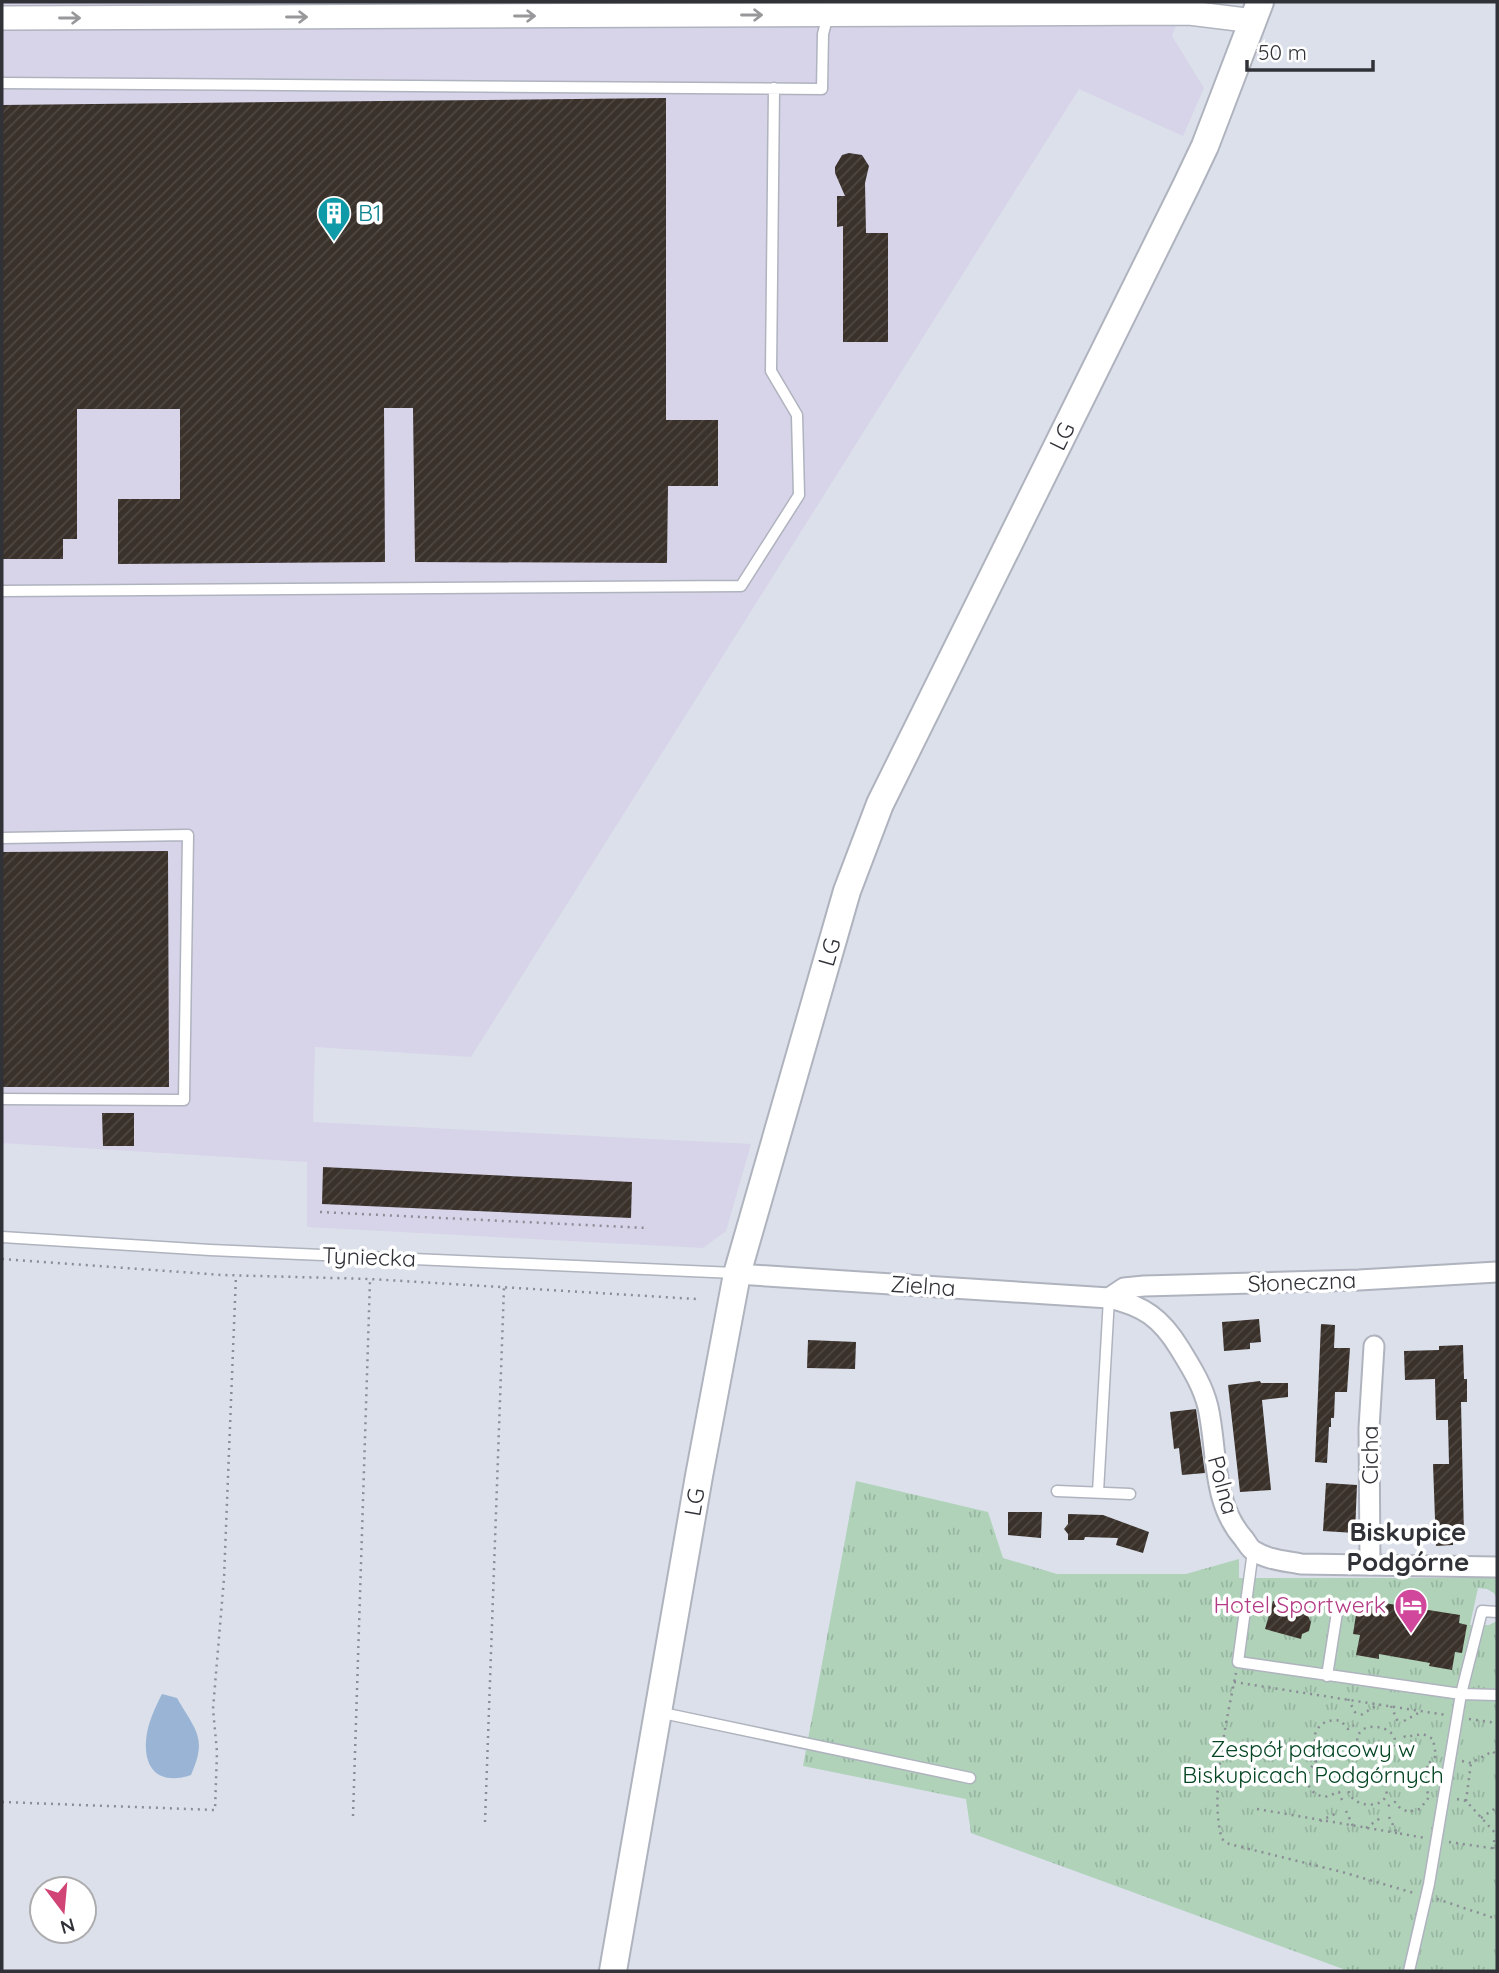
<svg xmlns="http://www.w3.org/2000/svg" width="1499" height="1973" viewBox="0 0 1499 1973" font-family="Quicksand,sans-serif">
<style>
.industrial{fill:#d7d3e9}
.grass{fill:url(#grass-tufts)}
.water{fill:#99b4d4}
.building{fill:url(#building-hatch)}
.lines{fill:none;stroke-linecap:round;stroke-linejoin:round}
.service-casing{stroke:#afb3be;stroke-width:13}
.minor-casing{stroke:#afb3be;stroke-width:23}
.tertiary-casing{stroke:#afb3be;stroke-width:26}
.secondary-casing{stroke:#afb3be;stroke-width:30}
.path{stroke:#8a8d95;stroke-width:2.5;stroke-dasharray:2 5;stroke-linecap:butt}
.service{stroke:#fff;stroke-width:10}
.minor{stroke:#fff;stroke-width:19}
.tertiary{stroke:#fff;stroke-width:23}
.secondary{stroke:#fff;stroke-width:26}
.oneway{stroke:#98989b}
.labels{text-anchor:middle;stroke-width:7;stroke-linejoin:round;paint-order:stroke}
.culture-label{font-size:23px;fill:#0d838f;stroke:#fff;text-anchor:start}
.street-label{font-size:23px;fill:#313237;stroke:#fff}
.hotel-label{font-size:23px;fill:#b23c85;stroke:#fff;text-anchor:end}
.park-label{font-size:23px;fill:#054624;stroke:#fff}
.quarter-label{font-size:26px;font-weight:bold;fill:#313237;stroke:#fff}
</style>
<defs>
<pattern id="grass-tufts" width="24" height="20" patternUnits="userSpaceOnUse" patternTransform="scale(1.75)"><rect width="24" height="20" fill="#afd2b9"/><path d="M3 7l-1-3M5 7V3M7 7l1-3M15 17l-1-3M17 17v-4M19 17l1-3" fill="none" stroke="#97b5a0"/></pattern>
<pattern id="building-hatch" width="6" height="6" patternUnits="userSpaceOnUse" patternTransform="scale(1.75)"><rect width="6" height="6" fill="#3a312b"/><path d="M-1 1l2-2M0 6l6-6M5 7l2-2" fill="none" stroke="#4e4742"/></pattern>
</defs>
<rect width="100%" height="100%" fill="#dbe0eb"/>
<path class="industrial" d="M2 2H1184L1172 36 1204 88 1183 136 1079 89 471 1057 315 1047 313 1122 751 1144 726 1231 703 1248 307 1227V1162L2 1143Z"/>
<path class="grass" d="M856 1481 988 1512 1003 1558 1057 1574H1186L1239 1559V1578H1497V1599L1494 1593 1487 1589 1478 1588 1470 1625H1489L1497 1621V1971H1344L1343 1969 971 1833 966 1799 803 1766Z"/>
<path class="water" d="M162 1694 177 1698C195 1730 208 1737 191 1775 162 1785 144 1772 146 1741 147 1724 155 1708 162 1694Z"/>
<path class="building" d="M666 98V420H718V486H668L667 563 415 562 413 408H384L385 562 118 564V499H180V409H77V539H63V559H2V105Z
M849 153 862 155 869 166 865 183 866 233H888V342H843V226L837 227V196H845L835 173V167L842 155Z
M168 851 169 1087H2V852Z
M102 1113H134V1146H103Z
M323 1167 632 1182 631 1218 322 1204Z
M1259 1319 1261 1342 1250 1343V1349L1224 1351 1222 1322Z
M1321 1324 1335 1325 1334 1348H1350L1347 1392H1335L1334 1418H1331V1427H1329L1327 1463 1315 1462Z
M808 1340 856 1342 855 1369 807 1368Z
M1463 1345 1464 1379H1467V1402H1461L1464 1536 1453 1537V1545L1436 1546 1433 1464H1449L1448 1420H1436L1435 1379 1405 1380 1404 1351 1439 1350V1346Z
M1260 1381 1261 1383H1288V1397L1262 1400 1271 1490 1240 1492 1228 1385Z
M1196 1409 1205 1473 1182 1475 1179 1448 1174 1449 1170 1412Z
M1326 1483 1357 1485 1355 1533 1323 1531Z
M1008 1512H1042L1041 1538 1008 1535Z
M1068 1514 1103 1515 1149 1532 1143 1553 1116 1545 1118 1538 1085 1537 1084 1540H1068V1534L1064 1529 1068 1524Z
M1365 1600 1460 1615 1459 1623 1467 1625 1462 1653 1455 1652 1452 1670 1429 1666 1430 1663 1379 1654V1659L1356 1655 1360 1635 1353 1634 1356 1615 1362 1616Z
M1273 1601 1309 1611 1308 1616 1311 1622 1309 1631 1302 1634 1301 1639 1265 1629Z"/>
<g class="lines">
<defs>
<path id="service" d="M2 83 822 89 823 34 828 15V2
M2 591 741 586 799 495 797 415 771 371 774 88
M2 838 188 835 184 1100 2 1099
M2 1237 210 1250 735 1273
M1057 1491 1130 1494
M1098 1492 1109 1298
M1253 1551 1238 1662 1461 1694 1482 1611 1497 1612
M1327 1676 1338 1606
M658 1712 970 1778
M1409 1971 1429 1884 1461 1694 1497 1695"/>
<path id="minor" d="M737 1274 1109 1298C1144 1306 1161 1318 1180 1349 1191 1367 1203 1386 1208 1407 1218 1451 1211 1502 1244 1539 1247 1543 1250 1549 1254 1551 1268 1560 1286 1561 1301 1564L1497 1567
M1109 1298 1124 1288 1144 1286 1359 1280 1497 1272
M1370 1564 1369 1428 1374 1346"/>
<path id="tertiary" d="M2 18 1189 13 1254 21"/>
<g id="secondary">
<path id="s1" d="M613 1971 699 1476 737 1274 847 891 880 804 1186 186 1205 146 1260 2"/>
</g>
</defs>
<use href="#service" class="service-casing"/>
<use href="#minor" class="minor-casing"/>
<use href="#tertiary" class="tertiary-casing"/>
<use href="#secondary" class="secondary-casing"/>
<path class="path" d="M320 1212 647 1228
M2 1259 222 1275 370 1279 696 1299
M1236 1673C1227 1718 1209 1796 1222 1839L1229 1844 1342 1872 1414 1893
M1234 1682 1446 1715
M1348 1699 1356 1714
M1391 1706 1398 1722
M1361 1715 1379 1704
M1469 1719 1497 1723
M1404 1721 1422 1711
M1361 1754C1339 1710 1422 1725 1386 1758
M1462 1761 1471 1763 1493 1751 1497 1757
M1358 1773C1321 1807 1407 1821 1382 1777
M1457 1799 1466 1801 1497 1835
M1342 1800 1339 1792 1325 1797C1306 1794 1302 1775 1316 1762L1312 1753 1319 1751 1314 1738C1317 1724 1327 1718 1341 1721L1348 1729 1354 1725
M1466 1801 1471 1763
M2 1802 215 1810 217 1752 213 1709 224 1578 236 1275
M1388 1806 1395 1802 1399 1807 1408 1812 1420 1809 1429 1797 1424 1780 1434 1776 1426 1766 1436 1756 1433 1739 1423 1734 1405 1737 1402 1731
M1257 1809 1397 1833
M1346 1811 1353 1826
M353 1816 370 1280
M1389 1817 1397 1833 1425 1838
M1481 1818 1497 1807
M1320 1821 1339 1812
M485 1822 504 1287
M1366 1828 1383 1816
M1449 1842 1497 1849
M1493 1849 1495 1835
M1437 1899 1497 1919"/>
<use href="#service" class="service"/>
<use href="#minor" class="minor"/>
<use href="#tertiary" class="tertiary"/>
<use href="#secondary" class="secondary"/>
</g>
<defs><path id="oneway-shaft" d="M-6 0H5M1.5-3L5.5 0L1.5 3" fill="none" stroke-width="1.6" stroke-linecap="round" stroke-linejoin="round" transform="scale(1.75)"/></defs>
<g class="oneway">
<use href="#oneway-shaft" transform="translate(752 15)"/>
<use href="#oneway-shaft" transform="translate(525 16)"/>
<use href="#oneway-shaft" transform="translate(297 17)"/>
<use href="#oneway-shaft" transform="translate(70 18)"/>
</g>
<defs>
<symbol id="building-pin" viewBox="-11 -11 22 30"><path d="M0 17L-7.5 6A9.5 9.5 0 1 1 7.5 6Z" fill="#0f9aa8" stroke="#fff"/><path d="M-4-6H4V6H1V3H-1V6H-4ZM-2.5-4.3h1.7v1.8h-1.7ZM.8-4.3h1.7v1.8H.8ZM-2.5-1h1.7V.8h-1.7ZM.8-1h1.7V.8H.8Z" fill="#fff"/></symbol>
<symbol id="hotel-pin" viewBox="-11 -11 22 30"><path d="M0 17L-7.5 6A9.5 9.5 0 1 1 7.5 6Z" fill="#d1479c" stroke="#fff"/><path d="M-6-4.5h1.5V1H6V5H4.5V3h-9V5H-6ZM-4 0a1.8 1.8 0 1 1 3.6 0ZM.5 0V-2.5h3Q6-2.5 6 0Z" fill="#fff"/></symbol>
</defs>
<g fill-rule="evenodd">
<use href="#building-pin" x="315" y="194" width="38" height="52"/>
<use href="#hotel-pin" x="1392" y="1586" width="38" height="52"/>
</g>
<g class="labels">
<g class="culture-label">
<text x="358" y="221">B1</text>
</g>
<g class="street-label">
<text dy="8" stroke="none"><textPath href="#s1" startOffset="1610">LG</textPath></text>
<text dy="8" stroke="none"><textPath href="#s1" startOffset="1043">LG</textPath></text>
<text transform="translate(369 1257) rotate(2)" y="8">Tyniecka</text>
<text transform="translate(1302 1282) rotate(-2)" y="8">Słoneczna</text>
<text transform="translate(923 1286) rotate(4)" y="8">Zielna</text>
<text transform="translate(1370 1455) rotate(-90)" y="8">Cicha</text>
<text transform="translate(1223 1485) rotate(75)" y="8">Polna</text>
<text dy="8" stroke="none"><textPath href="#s1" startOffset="476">LG</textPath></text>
</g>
<g class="hotel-label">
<text x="1386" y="1613">Hotel Sportwerk</text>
</g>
<g class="park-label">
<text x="1313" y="1757">Zespół pałacowy w<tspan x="1313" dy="26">Biskupicach Podgórnych</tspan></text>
</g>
<g class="quarter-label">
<text x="1408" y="1541">Biskupice<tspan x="1408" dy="30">Podgórne</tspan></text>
</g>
</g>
<rect width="1499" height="1973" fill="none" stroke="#313237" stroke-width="7"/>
<g transform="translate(63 1910) rotate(164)"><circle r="33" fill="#ffffff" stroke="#adadaf" stroke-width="2"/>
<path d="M0-5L12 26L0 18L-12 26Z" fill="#d04476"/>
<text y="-10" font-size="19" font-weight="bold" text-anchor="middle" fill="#313237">N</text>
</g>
<path d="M1247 60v10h126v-10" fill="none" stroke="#313237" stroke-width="3.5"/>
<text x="1258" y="60" font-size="21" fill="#313237" stroke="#ffffff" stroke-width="5" paint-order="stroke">50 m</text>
</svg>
